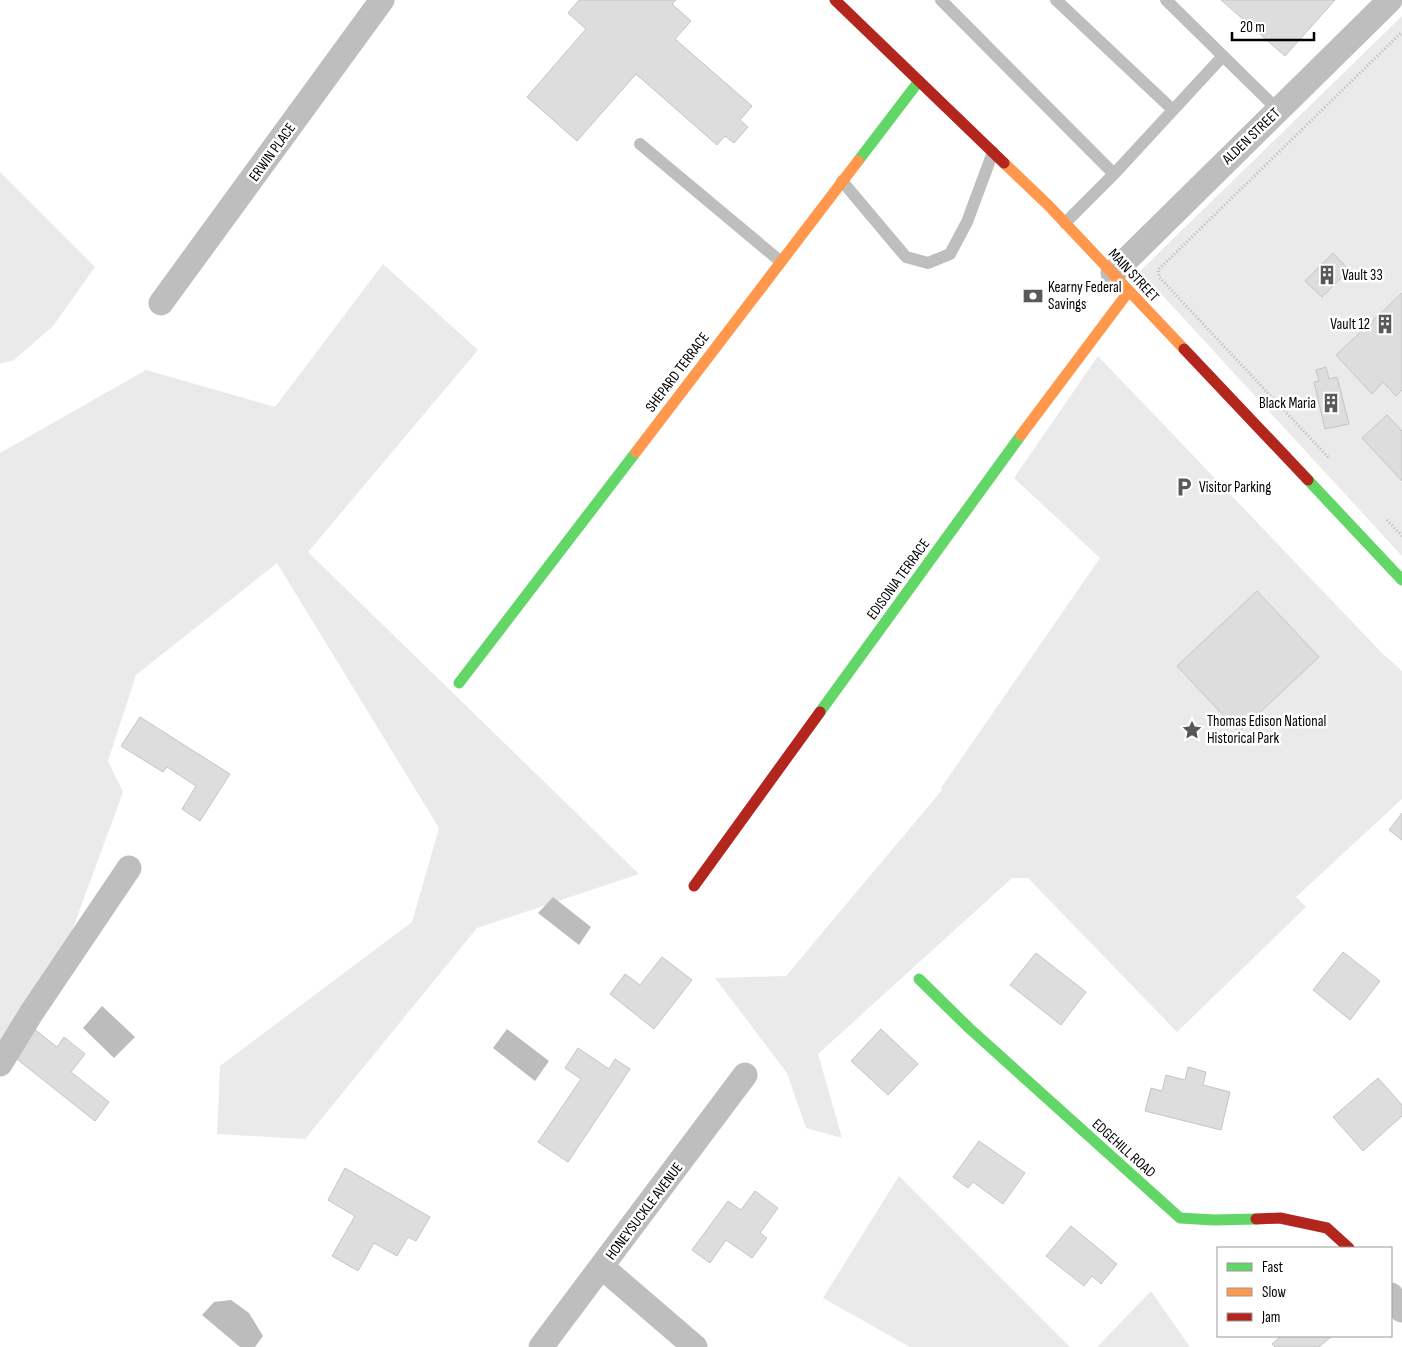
<svg xmlns="http://www.w3.org/2000/svg" width="1402" height="1347" viewBox="0 0 1402 1347" font-family="'Sofia Sans Condensed',sans-serif">
<style>
.green{fill:#eaeaea}
.water{fill:#bcbcbc}
.building{fill:#ddd;stroke:#c5c5c5}
.lines{fill:none;stroke-linecap:round;stroke-linejoin:round}
.path{stroke:#b8b8b8;stroke-width:3;stroke-dasharray:1 2.5;stroke-linecap:butt}
.lane{stroke:#bebebe;stroke-width:12}
.street{stroke:#bebebe;stroke-width:25}
.fast{stroke:#63d668;stroke-width:11}
.slow{stroke:#ff974d;stroke-width:11}
.jam{stroke:#b3261e;stroke-width:11}
.labels{text-anchor:middle;stroke-width:5;stroke-linejoin:round;paint-order:stroke}
.street-label{font-size:15px;fill:#000;stroke:#fff}
.poi-label{font-size:15px;fill:#000;stroke:#fff;text-anchor:start}
</style>
<rect width="100%" height="100%" fill="#fff"/>
<path class="green" d="M1402 16V556L1140 271Z
M0 172 95 267 53 326 14 360 0 364Z
M383 264 478 350 308 552 639 874 477 928 305 1139 217 1134 220 1066 412 922 439 828 277 563 136 675 108 761 123 792 58 969 0 1054V453L146 370 275 407Z
M1098 356 1381 652 1402 671V799L1296 897 1306 907 1177 1032 1028 878H1012L818 1054 842 1138 806 1128 787 1073 715 978 786 976 942 790 941 788 1100 558 1014 478Z
M899 1176 1070 1347H910L823 1298Z
M1151 1291 1190 1347H1097Z"/>
<path class="water" d="M553 897 591 927 579 945 538 913Z
M102 1006 135 1037 114 1058 83 1028Z
M507 1029 549 1061 535 1081 493 1048Z
M231 1300 249 1313 263 1336 255 1347H240L202 1315 214 1302Z"/>
<path class="building" d="M579 0H676L672 4 691 21 675 39 752 106 740 120 748 127 734 143 725 136 717 145 636 74 577 141 527 97 586 29 568 13Z
M1221 0H1335L1285 56Z
M1333 253 1349 270 1322 297 1305 281Z
M1402 293V390L1396 396 1383 382 1372 394 1336 355Z
M1326 367 1329 379 1337 377 1349 424 1325 429 1314 382 1319 381 1316 370Z
M1387 415 1402 431V481L1362 438Z
M1257 591 1319 657 1239 732 1177 666Z
M140 717 230 774 200 821 182 809 196 786 167 767 163 772 121 746Z
M1402 813V840L1389 830Z
M1343 952 1380 981 1350 1020 1313 990Z
M1036 953 1086 992 1061 1025 1010 985Z
M662 957 692 980 654 1029 610 994 625 974 640 985Z
M34 1029 57 1047 64 1037 85 1054 71 1072 109 1102 95 1121 13 1056Z
M881 1029 918 1064 888 1095 851 1061Z
M578 1048 609 1069 615 1059 630 1069 568 1162 538 1142 581 1079 565 1068Z
M1188 1067 1206 1072 1203 1085 1230 1092 1221 1130 1145 1111 1151 1088 1162 1091 1166 1075 1185 1080Z
M1378 1078 1402 1105V1116L1363 1151 1333 1117Z
M979 1141 1025 1173 1003 1204 973 1182 968 1188 953 1177Z
M345 1168 430 1217 416 1241 408 1237 397 1256 374 1243 358 1271 332 1256 355 1216 328 1200Z
M755 1191 778 1208 760 1233 767 1238 752 1258 726 1240 710 1263 692 1250 728 1201 741 1210Z
M1071 1226 1117 1264 1101 1284 1092 1276 1084 1286 1046 1256Z
M1281 1336H1332L1319 1347H1275L1272 1344Z"/>
<g class="lines">
<path class="path" d="M1328 457 1159 277 1158 270 1402 32
M1387 520 1402 536"/>
<path class="lane" d="M941 0 1114 174 1223 56
M1056 0 1173 110
M1166 0 1278 110
M640 144 780 261
M842 181 906 257 928 263 950 254 967 222 993 152
M1065 223 1114 174"/>
<path class="street" d="M1113 273 1390 0
M161 303 382 0
M0 1064 32 1012 129 868
M602 1267 695 1347
M1391 1295 1402 1310
M541 1347 745 1075"/>
<path class="fast" d="M858 161 919 81
M1308 480 1402 580
M459 683 636 452
M820 712 1021 435
M919 979 969 1028 1180 1218 1214 1220 1256 1219"/>
<path class="slow" d="M1004 163 1049 206 1184 349
M1021 435 1129 291
M636 452 858 161"/>
<path class="jam" d="M835 0 1004 163
M1184 349 1308 480
M694 886 820 712
M1256 1219 1280 1218 1327 1228 1349 1248"/>
</g>
<defs>
<symbol id="building-bare" viewBox="-9 -9 18 18"><path d="M-4-6H4V6H1V3H-1V6H-4ZM-2.5-4.3h1.7v1.8h-1.7ZM.8-4.3h1.7v1.8H.8ZM-2.5-1h1.7V.8h-1.7ZM.8-1h1.7V.8H.8Z" fill="#595959" stroke="#fff" stroke-width="2.5" paint-order="stroke"/></symbol>
<symbol id="bank-bare" viewBox="-9 -9 18 18"><path d="M-6-4H6V4H-6ZM0-2.3a2.3 2.3 0 1 0 0 4.6a2.3 2.3 0 1 0 0-4.6Z" fill="#595959" stroke="#fff" stroke-width="2.5" paint-order="stroke"/></symbol>
<symbol id="parking-bare" viewBox="-9 -9 18 18"><path d="M-3.5-5.5H1a3.5 3.5 0 0 1 0 7H-1V5.5H-3.5ZM-1-3.4V-.6H.8a1.4 1.4 0 0 0 0-2.8Z" fill="#595959" stroke="#fff" stroke-width="2.5" paint-order="stroke"/></symbol>
<symbol id="sight-bare" viewBox="-9 -9 18 18"><path d="M0-6L1.8-2.2L6-1.7L2.9 1.2L3.7 5.4L0 3.3L-3.7 5.4L-2.9 1.2L-6-1.7L-1.8-2.2Z" fill="#595959" stroke="#fff" stroke-width="2.5" paint-order="stroke"/></symbol>
</defs>
<g fill-rule="evenodd">
<use href="#building-bare" x="1313" y="261" width="28" height="28"/>
<use href="#bank-bare" x="1019" y="282" width="28" height="28"/>
<use href="#building-bare" x="1371" y="310" width="28" height="28"/>
<use href="#building-bare" x="1317" y="389" width="28" height="28"/>
<use href="#parking-bare" x="1170" y="473" width="28" height="28"/>
<use href="#sight-bare" x="1178" y="716" width="28" height="28"/>
</g>
<g class="labels">
<g class="street-label">
<text transform="translate(1251 136) rotate(-44)" y="5">ALDEN STREET</text>
<text transform="translate(272 152) rotate(-54)" y="5">ERWIN PLACE</text>
<text transform="translate(1134 275) rotate(47)" y="5">MAIN STREET</text>
<text transform="translate(677 372) rotate(-53)" y="5">SHEPARD TERRACE</text>
<text transform="translate(898 579) rotate(-54)" y="5">EDISONIA TERRACE</text>
<text transform="translate(1124 1148) rotate(42)" y="5">EDGEHILL ROAD</text>
<text transform="translate(644 1211) rotate(-53)" y="5">HONEYSUCKLE AVENUE</text>
</g>
<g class="poi-label">
<text x="1342" y="280">Vault 33</text>
<text x="1048" y="292">Kearny Federal<tspan x="1048" dy="17">Savings</tspan></text>
<text x="1370" y="329" text-anchor="end">Vault 12</text>
<text x="1316" y="408" text-anchor="end">Black Maria</text>
<text x="1199" y="492">Visitor Parking</text>
<text x="1207" y="726">Thomas Edison National<tspan x="1207" dy="17">Historical Park</tspan></text>
</g>
</g>
<rect x="1217" y="1247" width="175" height="90" fill="#ffffff" stroke="#999999"/>
<rect x="1227" y="1263" width="25" height="8" fill="#63d668" stroke="#999999"/>
<text x="1262" y="1272" font-size="15" fill="#000000">Fast</text>
<rect x="1227" y="1288" width="25" height="8" fill="#ff974d" stroke="#999999"/>
<text x="1262" y="1297" font-size="15" fill="#000000">Slow</text>
<rect x="1227" y="1313" width="25" height="8" fill="#b3261e" stroke="#999999"/>
<text x="1262" y="1322" font-size="15" fill="#000000">Jam</text>
<path d="M1232 32v8h82v-8" fill="none" stroke="#000000" stroke-width="2.5"/>
<text x="1240" y="32" font-size="15" fill="#000000" stroke="#ffffff" stroke-width="4" paint-order="stroke">20 m</text>
</svg>
